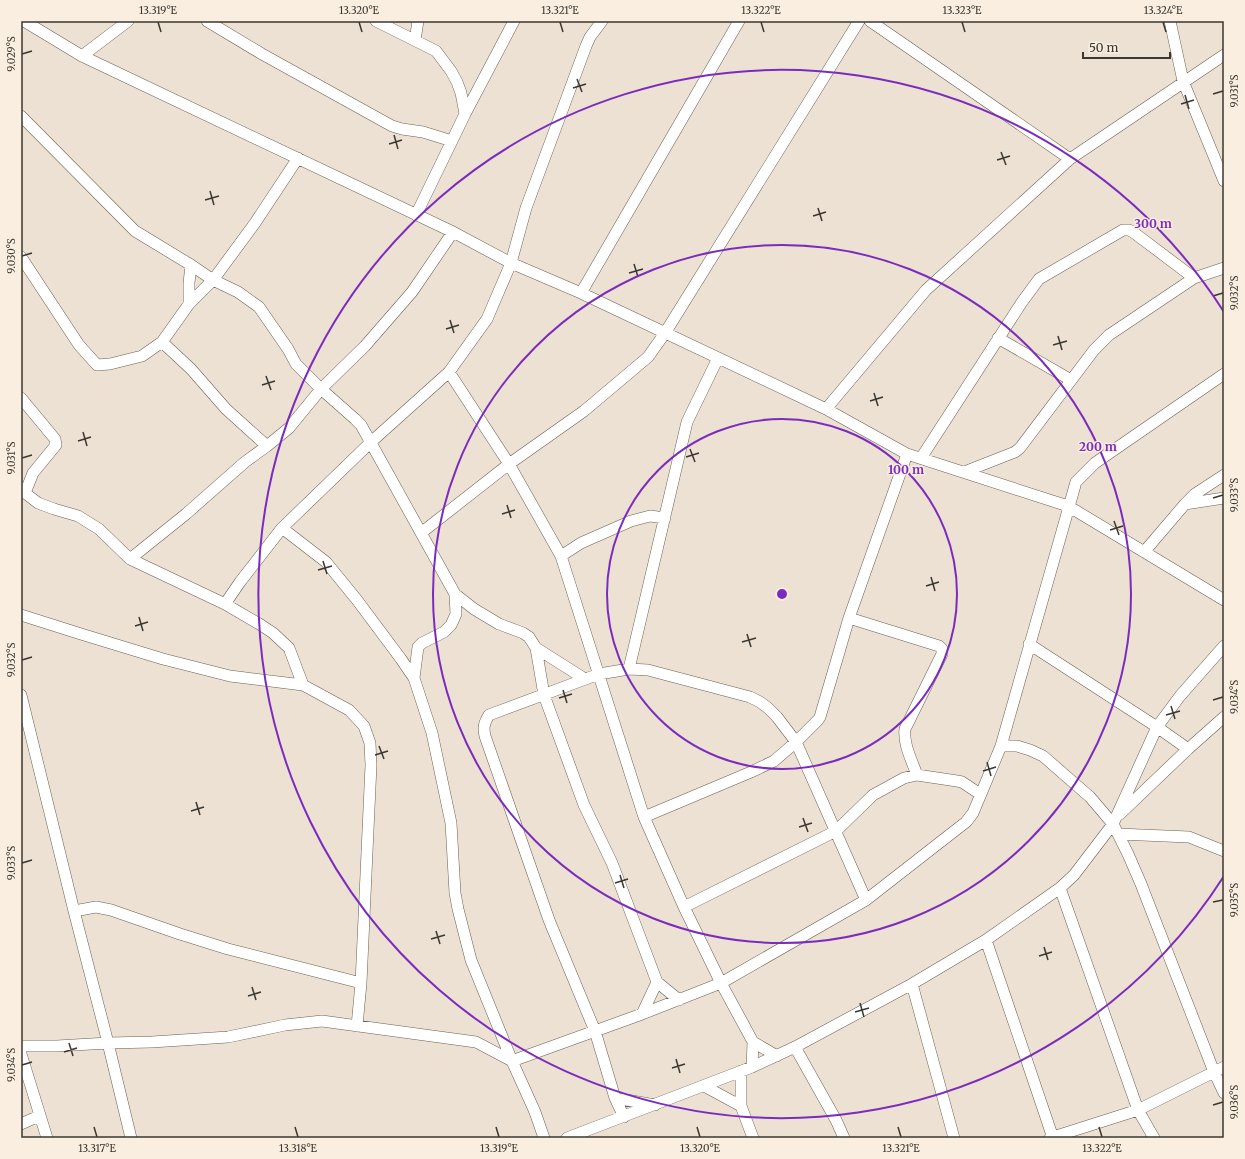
<svg xmlns="http://www.w3.org/2000/svg" width="1245" height="1159" viewBox="0 0 1245 1159" font-family="Merriweather,serif">
<style>
.lines{fill:none;stroke-linecap:round;stroke-linejoin:round}
.minor-casing{stroke:#6a6053;stroke-width:12}
.minor{stroke:#fff;stroke-width:11}
.ticks{fill:none;stroke:#3b3731;stroke-width:1.5}
.ring{fill:none;stroke:#7b2cbf;stroke-width:2}
.centre{fill:#7b2cbf;stroke:#f9eedf;stroke-width:2}
.ring-label{font-size:12px;text-anchor:middle;font-weight:bold;fill:#7b2cbf;stroke:#f9eedf;stroke-width:3;stroke-linejoin:round;paint-order:stroke}
.neatline{fill:none;stroke:#3b3731;stroke-width:1.5}
.ticks-label{font-size:10px;text-anchor:middle;fill:#3b3731}
</style>
<rect width="100%" height="100%" fill="#ece1d2"/>
<g class="lines">
<defs>
<path id="minor" d="M24 21 82 56 453 232 511 263 581 293 826 409 907 454 1068 506 1224 600
M207 21 262 54 392 126 402 129 423 132 452 141
M376 21 436 51 451 71 457 82 461 93 465 114
M870 21 1070 159
M1170 21 1183 81 1224 181
M415 40 418 21
M82 56 128 21
M21 116 135 231 191 265 213 280 238 292 259 307 288 349 296 364 321 389 355 419 361 425 455 594 474 609 499 624 523 633 529 637 536 648 544 695 584 805 612 863 657 982 679 1000
M416 215 465 114 514 21
M21 257 79 345 97 365 110 364 142 356 162 342 189 304 213 280 255 223 298 158
M581 293 739 21
M189 304V283L191 265
M998 338 1071 380
M449 372 509 464 561 556 644 817 684 907 721 983 753 1042 777 1056
M21 398 55 439 56 445 33 473 25 493
M826 409 926 290 1070 159 1224 55
M267 446 289 428 321 389 365 346 412 292 453 232
M921 458 1022 302 1039 279 1123 230H1129L1133 232 1194 278
M964 472 1015 452 1020 448 1094 350 1109 335 1194 278 1224 268
M21 488 25 493 38 503 54 509 78 516 99 529 130 559 225 604 261 625 273 633 289 648 303 685
M1185 504 1224 498
M282 528 326 562 357 600 401 659 414 678 432 733 451 823 455 893 458 909 471 960 512 1061 642 1014 721 983 866 900 966 822 973 813 1001 746 1076 482 1095 463 1224 374
M421 533 509 464 584 411 648 357 665 333 859 21
M1144 552 1185 504 1195 494 1224 475
M561 556 581 543 631 521 650 516 665 518
M130 559 186 514 245 462 267 446 226 409 191 369 162 342
M225 604 240 582 282 528 371 442 449 372 487 319 511 263 526 208 586 46 590 37 602 21
M21 615 81 634 163 659 230 676 303 685 349 710 364 726 370 743 371 765 361 983 357 1026
M849 618 939 646 942 649V654L905 729C903 744 912 761 917 775
M1029 644 1157 727 1188 749
M536 648 585 679
M629 669 687 422 718 358
M414 678 418 647 422 643 444 632 451 625 456 614 455 594
M21 695 74 911 108 1043 131 1138
M1001 746H1017L1030 750 1043 756 1090 797 1113 824 1128 854 1141 884 1214 1072 1224 1093
M1120 814 1188 749 1224 717
M644 817 751 772 774 761 796 742 818 720 820 717 849 618 907 454
M1118 834 1189 837 1224 851
M1060 888 1138 1110 1154 1138
M684 907 836 831 873 795 904 778 917 775 957 781 962 782 980 794
M74 911 96 907 111 910 180 934 228 949 361 983
M986 940 1053 1138
M912 984 954 1138
M642 1014 657 982
M21 1046H57L108 1043 152 1042 228 1037 285 1025 322 1021 476 1042 512 1061 535 1112 544 1138
M795 1047 836 1120 844 1138
M21 1054 47 1138
M752 1067 753 1042
M741 1071V1106L753 1138
M704 1086 741 1106
M615 1098 655 1105
M624 1117 615 1098 595 1031 549 920 485 736C483 728 484 723 489 715L599 674 629 669 648 670 750 697 760 702 768 708 777 717 796 742 866 900
M21 1124 39 1116
M567 1138 752 1067 795 1047 912 984 986 940 1060 888 1074 875 1113 824 1157 727 1180 696 1224 646
M1050 1138 1138 1110 1224 1067"/>
</defs>
<use href="#minor" class="minor-casing"/>
<use href="#minor" class="minor"/>
</g>
<path class="ticks" d="M158 22 161 32M359 22 362 32M560 22 563 32M761 22 764 32M962 22 965 32M1163 22 1166 32M22 54 32 51M577 79 582 92M573 88 586 84M1213 94 1223 91M1185 95 1189 109M1181 104 1194 100M394 135 398 149M389 144 402 140M1001 152 1006 165M997 160 1010 156M210 191 214 205M205 200 219 196M818 208 822 221M813 216 826 212M22 256 32 253M634 264 638 277M629 273 643 269M1213 296 1223 293M450 320 454 333M446 329 459 325M1058 336 1062 350M1053 345 1067 341M266 376 271 390M262 385 275 381M874 393 878 406M870 401 883 397M83 432 87 446M78 441 91 437M690 449 695 462M686 457 699 453M22 458 32 455M1213 498 1223 495M507 505 511 518M502 514 515 510M1114 521 1119 535M1110 530 1123 526M323 561 327 574M318 570 332 566M931 577 935 591M926 586 939 582M139 617 143 631M135 626 148 622M747 634 751 647M742 642 756 638M22 660 32 657M563 690 567 703M559 698 572 694M1213 700 1223 697M1171 706 1175 719M1166 715 1180 711M379 746 384 759M375 755 388 751M987 762 991 776M983 771 996 767M196 802 200 815M191 811 204 807M803 818 808 832M799 827 812 823M22 863 32 860M620 875 624 888M615 883 628 879M1213 902 1223 900M436 931 440 944M431 939 445 935M1044 947 1048 960M1039 956 1052 952M252 987 256 1000M248 996 261 992M860 1003 864 1017M855 1012 869 1008M69 1043 73 1056M64 1052 77 1048M676 1059 680 1073M22 1065 32 1062M672 1068 685 1064M1213 1105 1223 1102M94 1127 97 1137M295 1127 298 1137M496 1127 499 1137M697 1127 700 1137M898 1127 901 1137M1099 1127 1102 1137"/>
<g class="ring">
<circle cx="782" cy="594" r="175"/>
<circle cx="782" cy="594" r="349"/>
<path d="M1224 876A524 524 0 1 1 1224 312"/>
</g>
<circle cx="782" cy="594" r="6" class="centre"/>
<g class="ring-label">
<text x="1153" y="228">300 m</text>
<text x="1098" y="451">200 m</text>
<text x="906" y="474">100 m</text>
</g>
<rect width="1245" height="1159" fill="none" stroke="#f9eedf" stroke-width="44"/>
<path d="M1083 52v6h87v-6" fill="none" stroke="#3b3731" stroke-width="2"/>
<text x="1089" y="52" font-size="12" fill="#3b3731" stroke="#f9eedf" stroke-width="3" paint-order="stroke">50 m</text>
<rect x="22" y="22" width="1201" height="1115" class="neatline"/>
<g class="ticks-label">
<text x="158" y="14">13.319°E</text>
<text x="359" y="14">13.320°E</text>
<text x="560" y="14">13.321°E</text>
<text x="761" y="14">13.322°E</text>
<text x="962" y="14">13.323°E</text>
<text x="1163" y="14">13.324°E</text>
<text transform="translate(11 54) rotate(-90)" y="4">9.029°S</text>
<text transform="translate(1234 91) rotate(-90)" y="4">9.031°S</text>
<text transform="translate(11 256) rotate(-90)" y="4">9.030°S</text>
<text transform="translate(1234 293) rotate(-90)" y="4">9.032°S</text>
<text transform="translate(11 458) rotate(-90)" y="4">9.031°S</text>
<text transform="translate(1234 495) rotate(-90)" y="4">9.033°S</text>
<text transform="translate(11 660) rotate(-90)" y="4">9.032°S</text>
<text transform="translate(1234 697) rotate(-90)" y="4">9.034°S</text>
<text transform="translate(11 863) rotate(-90)" y="4">9.033°S</text>
<text transform="translate(1234 900) rotate(-90)" y="4">9.035°S</text>
<text transform="translate(11 1065) rotate(-90)" y="4">9.034°S</text>
<text transform="translate(1234 1102) rotate(-90)" y="4">9.036°S</text>
<text x="97" y="1152">13.317°E</text>
<text x="298" y="1152">13.318°E</text>
<text x="499" y="1152">13.319°E</text>
<text x="700" y="1152">13.320°E</text>
<text x="901" y="1152">13.321°E</text>
<text x="1102" y="1152">13.322°E</text>
</g>
</svg>
